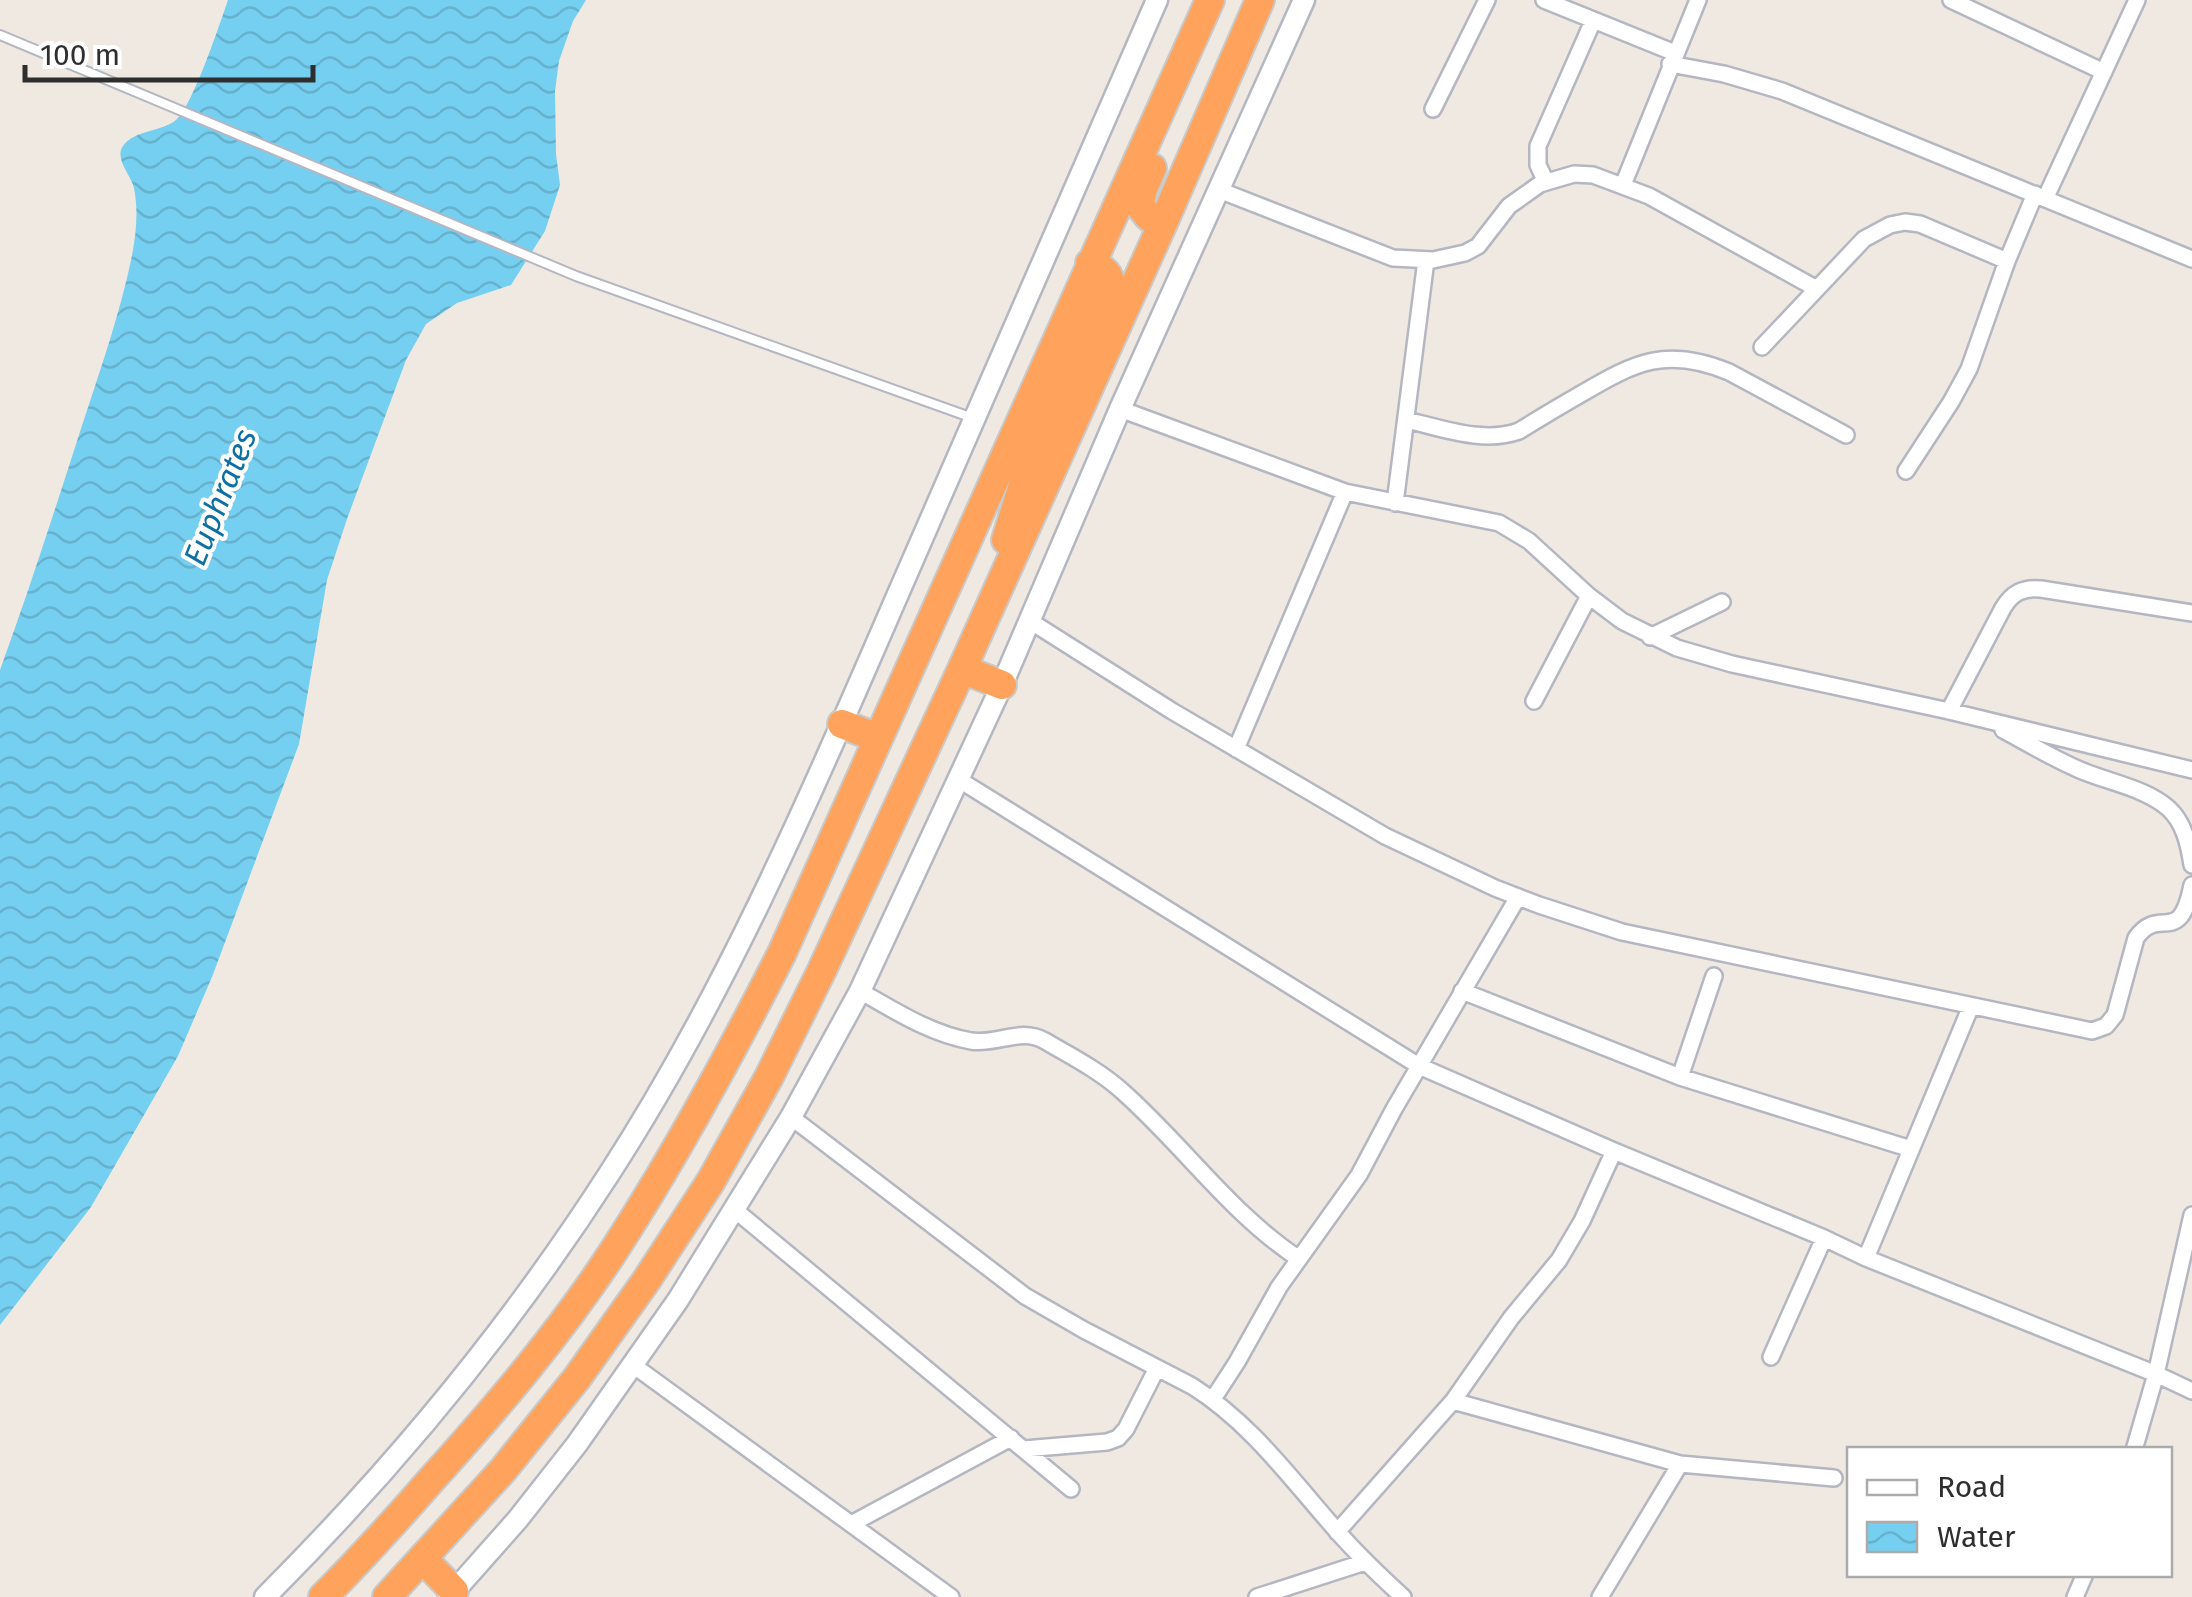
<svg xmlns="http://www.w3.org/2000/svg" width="2192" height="1597" viewBox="0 0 2192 1597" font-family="'Fira Sans',sans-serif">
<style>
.water{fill:url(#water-waves)}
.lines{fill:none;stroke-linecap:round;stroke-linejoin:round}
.lane-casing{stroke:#b4b7c1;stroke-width:12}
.street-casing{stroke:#b4b7c1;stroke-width:20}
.secondary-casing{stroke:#b4b7c1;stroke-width:25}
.highway-casing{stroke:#c9c9c9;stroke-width:32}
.lane{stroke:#fff;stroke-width:8}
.street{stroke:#fff;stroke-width:15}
.secondary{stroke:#fff;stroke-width:20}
.highway{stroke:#ffa35c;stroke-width:28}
.labels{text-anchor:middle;stroke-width:8;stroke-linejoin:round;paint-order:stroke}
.water-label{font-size:32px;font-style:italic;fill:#0d6fa3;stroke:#fff}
</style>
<defs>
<pattern id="water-waves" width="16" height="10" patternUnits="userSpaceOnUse" patternTransform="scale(2.5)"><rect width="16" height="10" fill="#75cff0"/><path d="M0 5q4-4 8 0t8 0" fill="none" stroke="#66b2ce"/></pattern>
</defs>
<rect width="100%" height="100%" fill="#efe9e1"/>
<path class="water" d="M228 0H586L573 21 559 61 555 91 556 154 560 185 545 231 511 285 457 303 426 324 406 360 347 519 327 580 299 744 212 977 178 1056 91 1207 0 1325V670C28 593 53 516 78 438 95 385 114 332 127 278 134 249 140 218 134 188 131 175 114 159 123 146 135 129 164 132 177 119 194 102 219 26 228 0Z"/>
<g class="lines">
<defs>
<path id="lane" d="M0 35 576 276 970 417"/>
<path id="street" d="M1544 0 1675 53
M1951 0 2104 72
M1670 64 1724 74 1782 91 2192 259
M1433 109 1487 0
M1546 182 1538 165V146L1593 21
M1623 185 1698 0
M1219 190 1393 258 1433 260 1465 253 1478 246 1509 206 1540 184 1574 174 1593 175 1649 196 1817 289
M2045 199 2137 0
M1762 347 1864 239 1890 225 1905 222 1920 224 2007 261
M1120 409 1345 492 1499 523 1529 541 1589 596 1622 621 1677 648 1732 664 1949 711 2192 770
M1406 420C1442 428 1483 444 1519 431 1540 418 1560 406 1581 394 1635 362 1667 346 1729 372L1846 435
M1906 471 1951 402 1969 369 2007 261 2035 194
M1395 503 1426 260
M1030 621 1172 711 1385 836 1495 888 1539 905 1622 932 2092 1031 2106 1026 2115 1015 2136 938C2160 904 2179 949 2192 885
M1650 637 1722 602
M1534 701 1589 596
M1949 711 2003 608C2012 593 2023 587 2041 589L2192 613
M2003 730C2029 744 2054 759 2080 770 2108 782 2145 788 2168 808 2184 822 2189 845 2192 865
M1236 749 1345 492
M958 779 1419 1066 1614 1151 1824 1238 1866 1258 2156 1374 2192 1391
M860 991C895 1011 931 1034 971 1041 998 1045 1020 1027 1045 1041 1071 1056 1100 1071 1122 1091 1184 1146 1230 1213 1299 1259
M1462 991 1680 1077 1911 1149
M1680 1077 1714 976
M791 1117 1025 1296 1084 1330 1192 1386C1251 1423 1291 1479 1336 1530 1357 1554 1380 1576 1403 1597
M735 1210 1071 1489
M1866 1258 1971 1006
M1771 1357 1824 1238
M633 1365 951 1597
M1213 1399 1237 1362 1279 1287 1359 1175 1394 1109 1518 897
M1453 1401 1680 1464 1834 1478
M1024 1449 1107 1442 1118 1438 1126 1429 1157 1368
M2134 1450 2156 1374 2192 1215
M851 1524 1011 1438
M1337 1532 1453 1401 1511 1318 1559 1260 1582 1221 1614 1151
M1257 1597 1365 1562
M1600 1597 1680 1464
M2075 1597 2085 1574"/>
<path id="secondary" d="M265 1597C394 1468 510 1328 609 1174 727 992 812 792 898 594 984 396 1071 198 1157 0
M449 1597 518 1519 577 1444 678 1300 791 1117 860 991 1002 685 1120 409 1304 0"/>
<path id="highway" d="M1152 168 1142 191 1140 206 1149 217 1164 221
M1006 540 1023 485 1110 290C1112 274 1104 269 1090 263
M962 669 1002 685
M842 724 878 738
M423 1559 454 1591
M323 1597C361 1559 397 1519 432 1479 497 1407 560 1333 613 1252 676 1155 730 1055 782 953L1210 0
M387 1597 503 1470 577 1378 646 1281 711 1181 769 1077 822 970 962 669 1164 221 1260 0"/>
</defs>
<use href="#lane" class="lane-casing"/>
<use href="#street" class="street-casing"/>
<use href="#secondary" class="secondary-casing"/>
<use href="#highway" class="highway-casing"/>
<use href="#lane" class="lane"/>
<use href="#street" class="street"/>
<use href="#secondary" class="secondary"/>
<use href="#highway" class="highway"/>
</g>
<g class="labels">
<g class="water-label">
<text transform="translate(220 497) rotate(-68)" y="11">Euphrates</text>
</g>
</g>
<rect x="1847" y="1447" width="325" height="130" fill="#ffffff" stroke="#ababab" stroke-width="2.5"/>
<rect x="1867" y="1480" width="50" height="15" fill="#ffffff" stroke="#ababab" stroke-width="2.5"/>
<text x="1937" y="1497" font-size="30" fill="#2e2e2e">Road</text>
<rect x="1867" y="1522" width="50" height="30" fill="url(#water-waves)" stroke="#ababab" stroke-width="2.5"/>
<text x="1937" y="1547" font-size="30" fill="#2e2e2e">Water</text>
<path d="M25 65v15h288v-15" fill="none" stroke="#2e2e2e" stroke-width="5"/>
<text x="40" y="65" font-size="30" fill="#2e2e2e" stroke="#ffffff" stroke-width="8" paint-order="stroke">100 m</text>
</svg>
